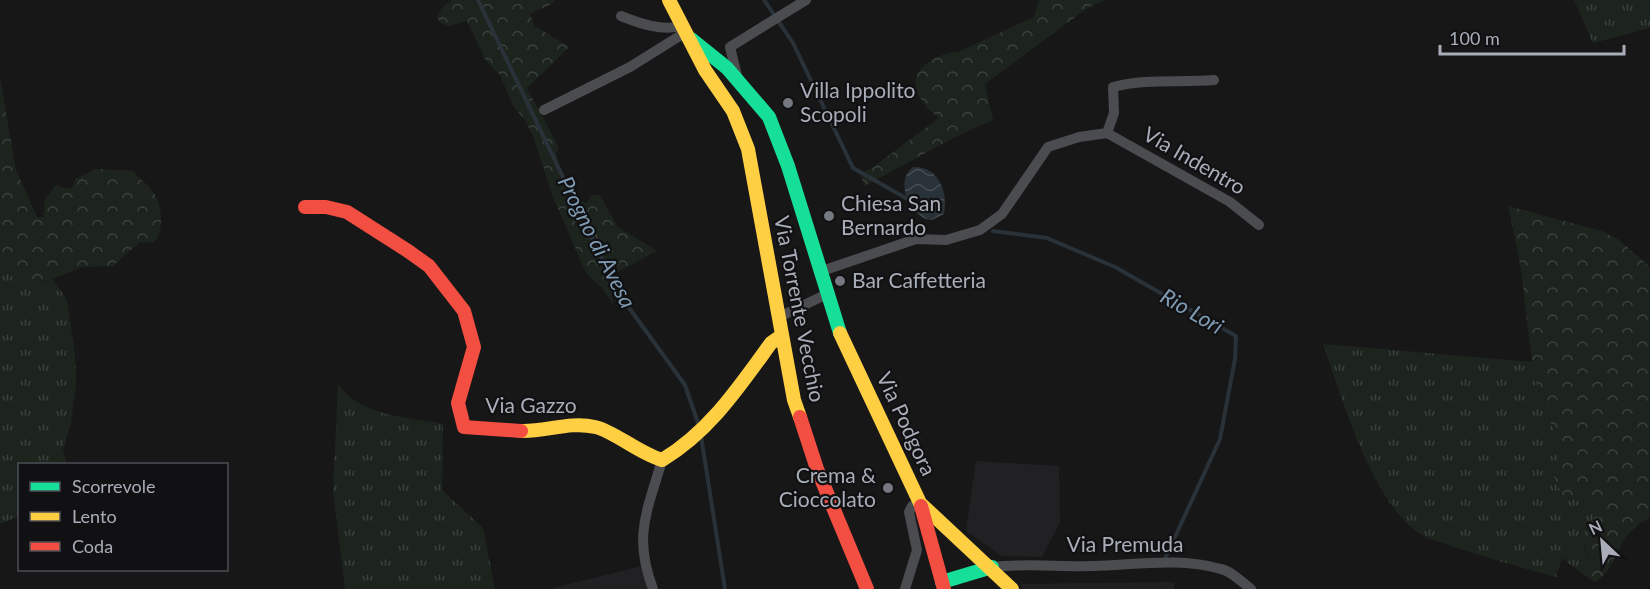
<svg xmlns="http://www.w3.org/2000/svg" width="1650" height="589" viewBox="0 0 1650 589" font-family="Lato,sans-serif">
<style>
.built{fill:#212123}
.grass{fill:url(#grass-tufts)}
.forest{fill:url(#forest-crowns)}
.water{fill:url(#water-waves)}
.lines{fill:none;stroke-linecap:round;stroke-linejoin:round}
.stream{stroke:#2a3239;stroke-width:4}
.street{stroke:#4b4c50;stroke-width:10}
.fast{stroke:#16e098;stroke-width:14}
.slow{stroke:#ffcf43;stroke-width:14}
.jam{stroke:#f24e42;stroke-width:14}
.poi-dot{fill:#757880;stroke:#111113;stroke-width:2}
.labels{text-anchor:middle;stroke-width:4.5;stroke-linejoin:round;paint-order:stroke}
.poi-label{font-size:21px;fill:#a8adb8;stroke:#111113;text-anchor:start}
.street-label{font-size:21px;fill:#a8adb8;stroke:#111113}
.water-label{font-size:22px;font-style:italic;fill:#7f9bb3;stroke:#111113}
</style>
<defs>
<pattern id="grass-tufts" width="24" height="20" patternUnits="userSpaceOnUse" patternTransform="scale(1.5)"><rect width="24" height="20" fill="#1d241e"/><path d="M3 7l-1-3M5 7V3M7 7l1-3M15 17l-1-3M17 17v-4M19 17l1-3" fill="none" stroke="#3b413d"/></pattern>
<pattern id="forest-crowns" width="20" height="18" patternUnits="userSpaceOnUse" patternTransform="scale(1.5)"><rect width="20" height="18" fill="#1d241e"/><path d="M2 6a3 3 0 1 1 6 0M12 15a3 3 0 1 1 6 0" fill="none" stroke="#3b413d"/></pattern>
<pattern id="water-waves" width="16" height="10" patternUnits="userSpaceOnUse" patternTransform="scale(1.5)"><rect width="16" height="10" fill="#2a3239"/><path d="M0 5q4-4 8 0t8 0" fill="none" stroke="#464d54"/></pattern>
</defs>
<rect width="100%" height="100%" fill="#171717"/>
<path class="built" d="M976 461 1059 466 1060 522 1042 557 1002 556 966 531Z
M641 567 649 589H549L638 567Z
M1175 582 1174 589H1023L1020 584Z"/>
<path class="grass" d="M1574 0H1650V28L1593 43Z
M0 254 12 277 40 283 53 279 67 300 75 354 76 385 71 423 63 449 67 464H20L19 516 0 524Z
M1323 344 1533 362 1539 392 1558 443 1559 463 1571 499 1605 503 1588 526 1583 543 1590 563 1580 572 1562 558 1556 577C1522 568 1488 558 1454 547 1445 543 1433 541 1424 536 1373 509 1342 397 1323 344Z
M338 384C362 418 407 416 443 424L442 490 483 528 495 589H345L333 491Z"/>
<path class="forest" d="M451 0H555L550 5 530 14 535 26 569 47 527 88 559 148 556 153 560 168 578 200 586 203 592 195H600L618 227 657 251 608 277 614 306 602 288 586 273 553 197 533 136 524 119 513 106 500 75 486 61 467 21 449 26 441 23 437 18 441 9Z
M1039 0H1105L1086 9 985 84 993 120 953 138 865 186 860 174 872 168 939 118C929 110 920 102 916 88 910 67 941 52 958 52L1034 17Z
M0 77 16 170 37 217H44L45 199 56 185 67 189 73 187 75 179 96 169 133 171C150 189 161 194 161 220 161 230 160 236 153 243L140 242 113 266 82 267 53 279 25 285 12 277 0 254Z
M1508 206 1602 231 1619 240 1650 267V518C1614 534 1621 566 1595 582L1580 572 1590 563 1582 536 1604 503 1571 499 1562 495 1553 475C1568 446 1547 420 1539 392 1528 351 1527 308 1520 265 1517 245 1512 226 1508 206Z"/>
<path class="water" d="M913 167C939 166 948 192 944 214L932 220 926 219C908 211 895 181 913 167Z"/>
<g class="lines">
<path class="stream" d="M478 0 619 294 685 385 699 426
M764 0 793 43 853 168 911 201
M993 231 1047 238 1115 267 1236 336 1235 359 1220 439 1164 561
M701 436 725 589"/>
<path class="street" d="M621 16C641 24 661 31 682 26
M738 80 730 47 806 0
M544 110 630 67 686 32
M1107 133 1114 113 1113 87C1146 78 1181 83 1214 80
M819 272 916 239 946 240 980 230 1002 214 1048 147 1079 137 1107 133 1230 202 1259 225
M779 317 825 295
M992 567C1026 563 1059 567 1093 566 1135 565 1179 557 1221 569 1231 571 1242 582 1251 589
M653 589C633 536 647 512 662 460
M905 589 917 550 909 512 912 506 920 503"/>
<path class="fast" d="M691 39 727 68 769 117 788 166 840 333
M942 582 992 567"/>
<path class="slow" d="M669 0 705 70 733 111 748 149 794 400 800 417
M840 333 920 503 1012 589
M521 431C545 432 570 421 595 427 614 431 638 453 662 460 710 431 739 387 771 343L781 336"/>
<path class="jam" d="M305 207H326L347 212 408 251 429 266 464 311 474 347 458 403 464 427 521 431
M800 417 817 469 867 589
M921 506 944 589"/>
</g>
<g class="poi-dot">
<circle cx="788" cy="103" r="6"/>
<circle cx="829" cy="216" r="6"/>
<circle cx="840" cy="281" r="6"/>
<circle cx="888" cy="488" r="6"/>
</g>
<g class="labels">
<g class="poi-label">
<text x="800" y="98">Villa Ippolito<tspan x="800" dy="24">Scopoli</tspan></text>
<text x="841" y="211">Chiesa San<tspan x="841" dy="24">Bernardo</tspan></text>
<text x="852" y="288">Bar Caffetteria</text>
<text x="876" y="483" text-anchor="end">Crema &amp;<tspan x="876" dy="24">Cioccolato</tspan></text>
</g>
<g class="street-label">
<text transform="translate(1194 161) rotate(30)" y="7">Via Indentro</text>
<text transform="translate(799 309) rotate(79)" y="7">Via Torrente Vecchio</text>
<text x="531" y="413">Via Gazzo</text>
<text transform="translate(906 424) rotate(65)" y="7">Via Podgora</text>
<text x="1125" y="552">Via Premuda</text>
</g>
<g class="water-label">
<text transform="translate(597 242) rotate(63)" y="8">Progno di Avesa</text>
<text transform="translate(1192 311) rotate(30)" y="8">Rio Lori</text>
</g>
</g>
<rect x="18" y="463" width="210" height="108" fill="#111113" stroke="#4d4f55" stroke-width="1.5"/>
<rect x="30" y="482" width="30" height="9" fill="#16e098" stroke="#4d4f55" stroke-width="1.5"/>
<text x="72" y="493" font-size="18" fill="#a8adb8">Scorrevole</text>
<rect x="30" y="512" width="30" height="9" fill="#ffcf43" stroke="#4d4f55" stroke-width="1.5"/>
<text x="72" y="523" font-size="18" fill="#a8adb8">Lento</text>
<rect x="30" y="542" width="30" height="9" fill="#f24e42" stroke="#4d4f55" stroke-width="1.5"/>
<text x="72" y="553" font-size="18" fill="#a8adb8">Coda</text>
<g transform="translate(1602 541) rotate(334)" stroke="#111113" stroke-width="4.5" paint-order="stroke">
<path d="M0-4.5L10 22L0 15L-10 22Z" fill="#a8adb8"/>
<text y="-9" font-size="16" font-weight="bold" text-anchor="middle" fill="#a8adb8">N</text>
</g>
<path d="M1440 45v9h184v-9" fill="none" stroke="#a8adb8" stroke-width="3"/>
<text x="1449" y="45" font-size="18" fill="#a8adb8" stroke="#111113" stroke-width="4.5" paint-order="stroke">100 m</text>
</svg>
